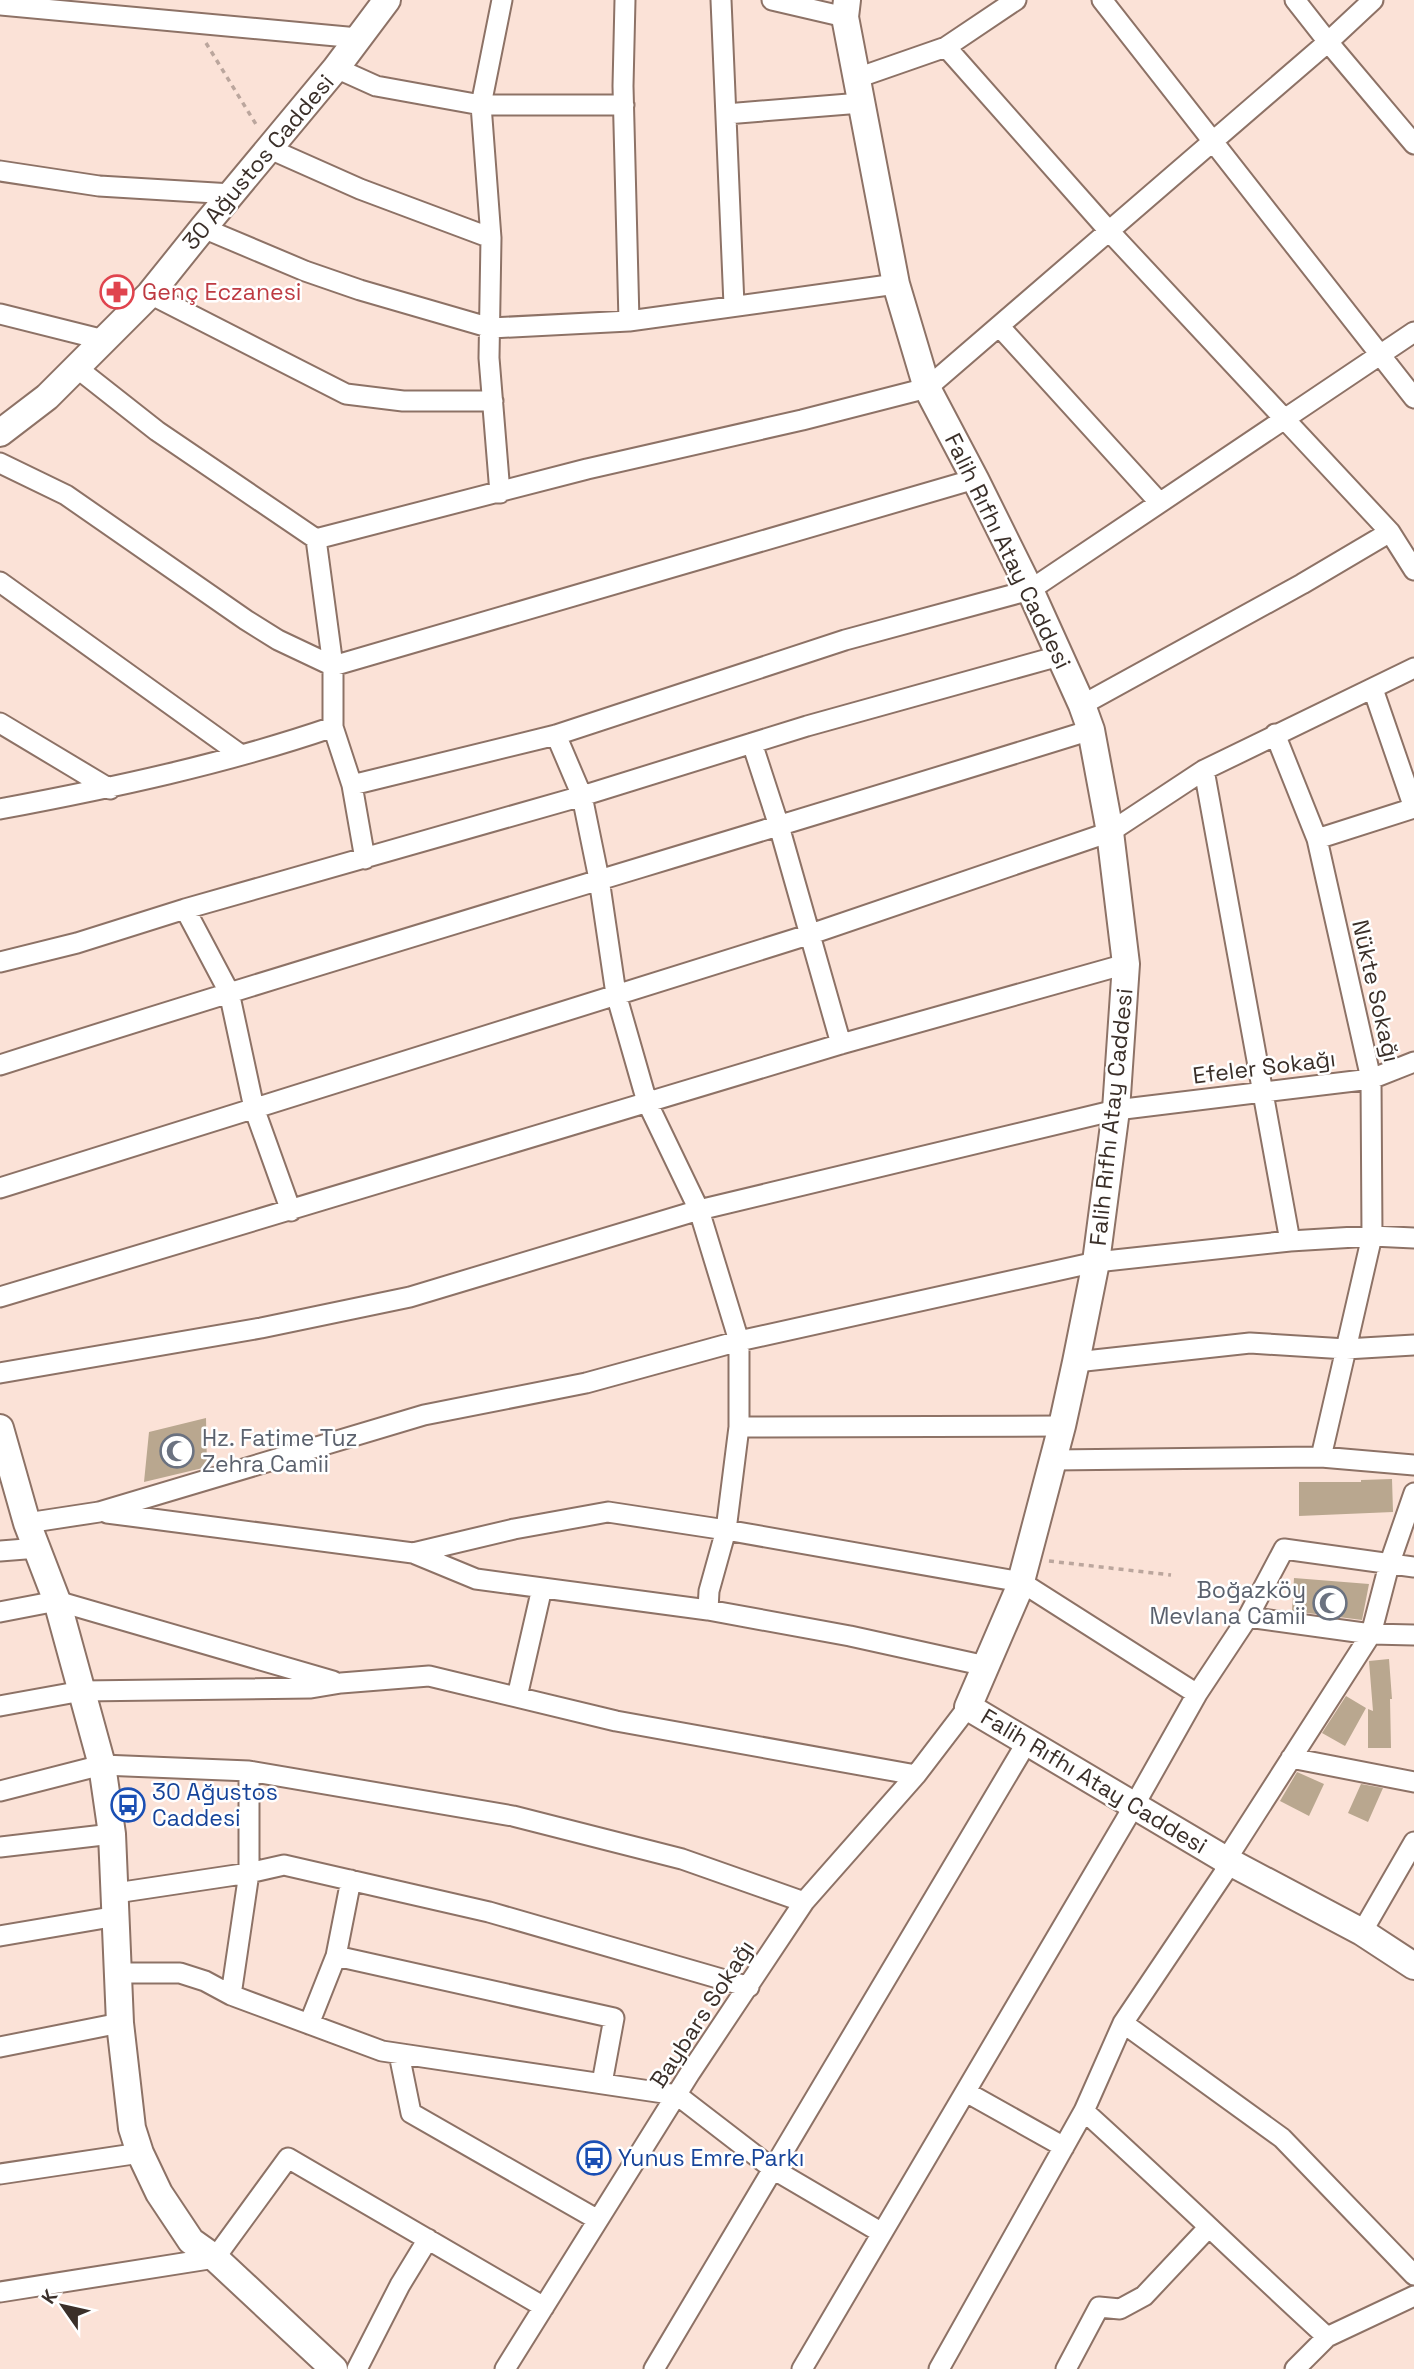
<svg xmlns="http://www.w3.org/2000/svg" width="1414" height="2369" viewBox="0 0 1414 2369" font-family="'Space Grotesk',sans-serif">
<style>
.building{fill:#b9a78f}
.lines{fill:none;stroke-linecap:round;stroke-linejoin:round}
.street-casing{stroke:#8d7266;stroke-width:23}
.secondary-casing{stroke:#8d7266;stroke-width:30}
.path{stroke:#bba69d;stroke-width:3.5;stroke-dasharray:5 5;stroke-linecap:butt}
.street{stroke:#fff;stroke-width:19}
.secondary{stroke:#fff;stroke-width:26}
.labels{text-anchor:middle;stroke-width:5;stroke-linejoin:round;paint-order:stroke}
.street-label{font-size:23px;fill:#3a2f29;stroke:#fff}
.health-label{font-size:23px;fill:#be3a42;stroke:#fff;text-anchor:start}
.worship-label{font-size:23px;fill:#5b616d;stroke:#fff;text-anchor:start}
.transit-label{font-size:23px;fill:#164399;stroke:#fff;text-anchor:start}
</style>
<rect width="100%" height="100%" fill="#fbe2d7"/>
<path class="building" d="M206 1418 207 1467 144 1482 149 1432Z
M1392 1479 1393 1512 1299 1516V1482H1361V1480Z
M1294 1578 1369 1584 1362 1620 1292 1611Z
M1389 1659 1392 1699H1390L1391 1748H1368V1709L1373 1711 1369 1661Z
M1346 1696 1366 1708 1345 1746 1322 1733Z
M1297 1772 1324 1784 1309 1816 1280 1801Z
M1361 1784 1383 1788 1368 1822 1348 1813Z"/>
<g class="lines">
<defs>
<path id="street" d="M625 0 623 86 629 321
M721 0 734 305
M772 0 845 17
M1102 0 1414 398
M1295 0 1328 42 1414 144
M0 5 358 38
M946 47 1109 231 1390 532 1414 570
M336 68 376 86 481 105H624
M857 78 946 47 1016 0
M726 114 861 103
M270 149 360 189 491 238
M0 171 99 186 232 194
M203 228 305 271 360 290 491 328 629 321 896 284
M150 294 346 394 403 401H493
M0 314 104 340
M999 326 1159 502
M77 368 157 431 316 539 587 469 802 420 927 388 1328 42 1373 0
M0 463 66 495 246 620 278 640 333 666 975 479
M500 493 489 358 491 238 481 105 502 0
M316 539 333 666V727L352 785 365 859
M0 582 241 755
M1082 705 1302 584 1390 532
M0 723 110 789
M556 735 582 796 599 879 616 994 647 1102 699 1210 739 1341V1427L726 1530 709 1591 708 1610
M752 743 779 826 841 1044
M1204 770 1290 1241 1372 1236 1414 1238
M352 785 556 735 845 640 1030 590 1414 332
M0 809C112 788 225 764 333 727
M1317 839 1414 808 1373 689
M185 909 229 992 254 1108 291 1211
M0 962 77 943 185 909 582 796 807 726 1059 656
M0 1065C362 949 728 843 1091 730
M0 1188 811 934 1110 832 1204 770 1414 668
M0 1297 841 1044 1126 964
M1076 1362 1250 1343 1346 1349 1372 1236 1371 1079 1317 839 1275 734
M0 1373 261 1328 410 1297 699 1210 1116 1110 1371 1079 1414 1062
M739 1427 1062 1426
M1321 1457 1414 1465
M1053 1460 1321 1457 1346 1349 1414 1345
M107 1513 413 1553 476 1579 708 1610 850 1636 986 1666
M27 1523 99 1512 424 1415 586 1383 739 1341 1096 1262 1290 1241
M0 1551 38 1548
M413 1553 514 1529 608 1512 726 1530 1021 1582 1197 1694
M0 1612 57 1601 333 1681
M1248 1617 1371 1634 1414 1635
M517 1697 542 1588
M0 1706 82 1691 311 1688 341 1683 429 1676 616 1721 916 1775
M1291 1758 1414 1782
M249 1771V1873L231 1995 382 2051 677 2095 773 2169 882 2233
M0 1791 102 1765 249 1771 513 1816 682 1859 804 1902
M0 1847 112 1834
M116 1893 249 1873 284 1865 489 1912 749 1987
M1362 1932 1414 1842
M0 1936 117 1916
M336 1956 614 2018 602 2083
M119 1973H180L205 1981 231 1995
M1123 2023 1282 2138 1414 2275
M309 2024 336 1956 351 1880
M0 2047 120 2023
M399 2054 411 2113 598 2220
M966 2092 1064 2147
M1084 2111C1166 2185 1245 2262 1327 2337
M0 2174 140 2153
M0 2292 215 2258 288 2158 544 2307
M357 2369 400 2285 428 2239
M505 2369 690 2073 804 1902 916 1775 968 1707
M654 2369 1027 1742
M802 2369 1135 1804 1197 1694 1248 1617 1284 1549 1414 1567
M939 2369 1084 2111 1123 2023 1224 1873 1226 1860 1371 1634 1389 1565 1414 1493
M1066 2369 1099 2307 1120 2309 1144 2296 1208 2228
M1295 2369 1327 2337 1414 2296"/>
<path id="secondary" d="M847 0 845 17 896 284 927 388 975 479 1030 590 1082 705 1091 730 1110 832 1126 964 1116 1110 1096 1262 1076 1362 1062 1426 1019 1589 968 1707 1226 1860 1362 1932 1414 1966
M0 433 47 397 150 294 203 228 336 68 387 0
M0 1428 27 1523 57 1601 102 1765 112 1834 120 2023 132 2128 140 2153 159 2193 191 2241 215 2258 334 2369"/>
</defs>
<use href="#street" class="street-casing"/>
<use href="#secondary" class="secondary-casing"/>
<path class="path" d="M206 43 257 126
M1049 1561 1171 1575"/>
<use href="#street" class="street"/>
<use href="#secondary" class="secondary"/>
</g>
<defs>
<symbol id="pharmacy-ring" viewBox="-11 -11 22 22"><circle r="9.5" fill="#fff" stroke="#e0444e" stroke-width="1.5"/><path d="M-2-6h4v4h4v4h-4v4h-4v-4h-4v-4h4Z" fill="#e0444e"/></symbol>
<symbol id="mosque-ring" viewBox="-11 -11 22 22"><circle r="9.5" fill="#fff" stroke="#6b7280" stroke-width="1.5"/><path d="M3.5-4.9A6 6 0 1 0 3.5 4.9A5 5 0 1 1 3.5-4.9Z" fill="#6b7280"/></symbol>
<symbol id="bus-ring" viewBox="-11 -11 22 22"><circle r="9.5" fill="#fff" stroke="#1a4fb4" stroke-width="1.5"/><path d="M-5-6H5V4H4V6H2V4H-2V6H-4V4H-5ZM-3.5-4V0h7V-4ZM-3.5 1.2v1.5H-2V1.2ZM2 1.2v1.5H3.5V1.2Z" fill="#1a4fb4"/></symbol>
</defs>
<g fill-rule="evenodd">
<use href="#pharmacy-ring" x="98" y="273" width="38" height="38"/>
<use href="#mosque-ring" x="158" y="1432" width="38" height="38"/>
<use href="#mosque-ring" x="1311" y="1584" width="38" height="38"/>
<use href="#bus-ring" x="109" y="1786" width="38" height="38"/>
<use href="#bus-ring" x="575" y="2139" width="38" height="38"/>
</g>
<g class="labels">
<g class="street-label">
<text transform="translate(258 162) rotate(-50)" y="8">30 Ağustos Caddesi</text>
<text transform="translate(1008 551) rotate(64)" y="8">Falih Rıfhı Atay Caddesi</text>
<text transform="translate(1376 991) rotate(77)" y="8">Nükte Sokağı</text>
<text transform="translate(1264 1067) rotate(-7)" y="8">Efeler Sokağı</text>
<text transform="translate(1111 1117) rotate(-84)" y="8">Falih Rıfhı Atay Caddesi</text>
<text transform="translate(1094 1781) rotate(31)" y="8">Falih Rıfhı Atay Caddesi</text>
<text transform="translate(702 2014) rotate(-57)" y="8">Baybars Sokağı</text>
</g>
<g class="health-label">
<text x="142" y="300">Genç Eczanesi</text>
</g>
<g class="worship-label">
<text x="202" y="1446">Hz. Fatime Tuz<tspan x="202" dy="26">Zehra Camii</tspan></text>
<text x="1306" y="1598" text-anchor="end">Boğazköy<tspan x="1306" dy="26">Mevlana Camii</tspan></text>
</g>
<g class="transit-label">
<text x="152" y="1800">30 Ağustos<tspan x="152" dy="26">Caddesi</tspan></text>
<text x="618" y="2166">Yunus Emre Parkı</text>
</g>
</g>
<g transform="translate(63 2306) rotate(304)" stroke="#ffffff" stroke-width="5" paint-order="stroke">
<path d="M0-5L12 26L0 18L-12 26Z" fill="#3a2f29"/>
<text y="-10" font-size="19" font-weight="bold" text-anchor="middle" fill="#3a2f29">K</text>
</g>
</svg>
